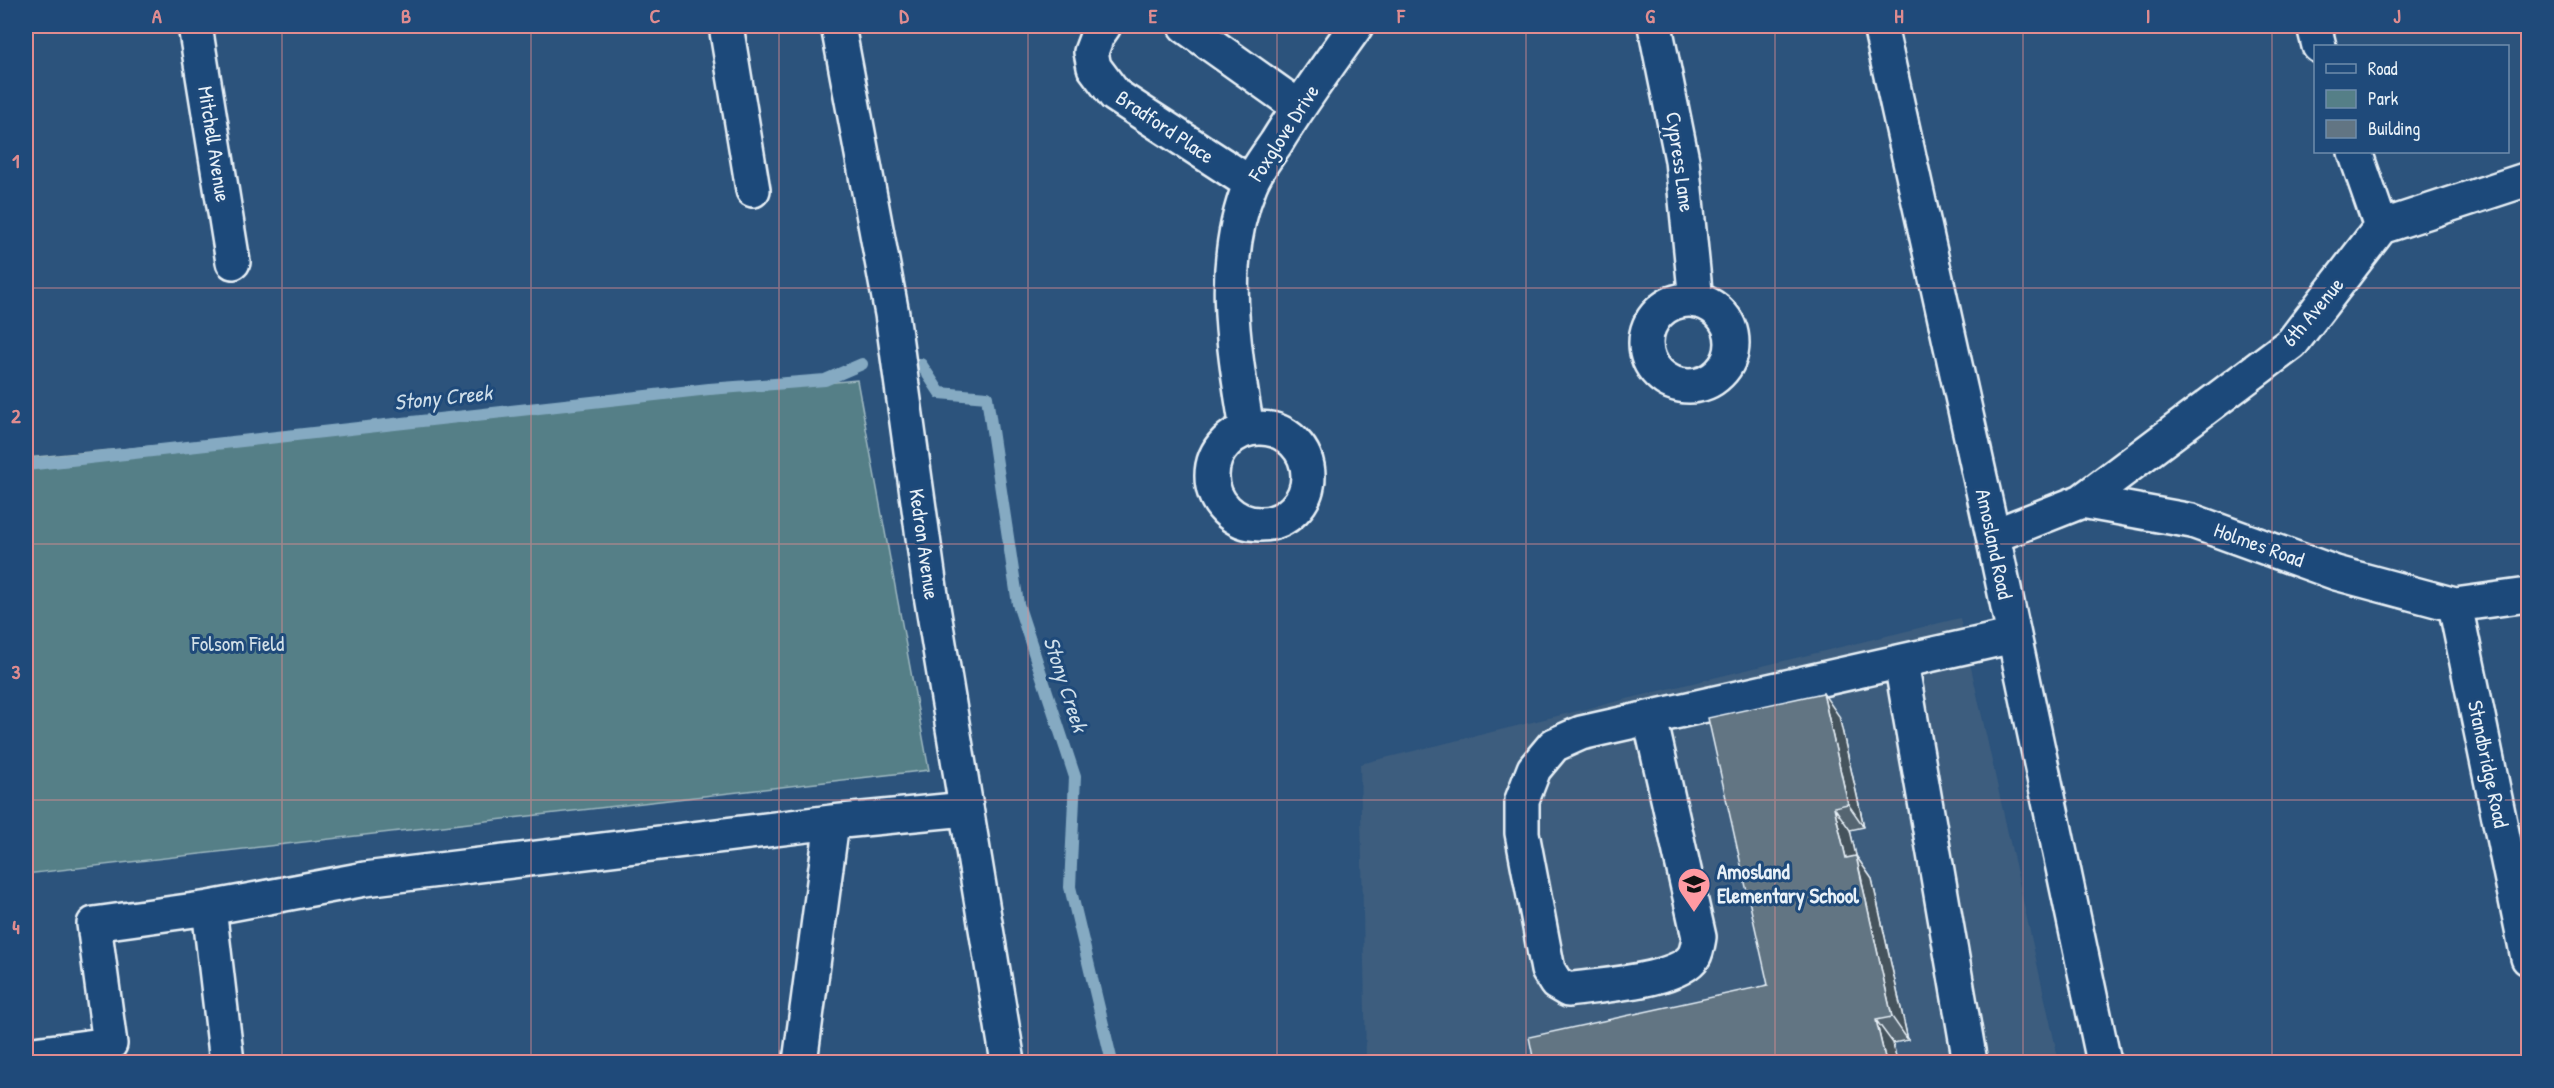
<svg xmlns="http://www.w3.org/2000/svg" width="2554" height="1088" viewBox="0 0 2554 1088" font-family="'Patrick Hand',sans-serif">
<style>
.built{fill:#3c5d7e}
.green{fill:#557f87;stroke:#9eb8c0;stroke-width:1.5}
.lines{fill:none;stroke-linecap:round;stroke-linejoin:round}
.stream{stroke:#85aac2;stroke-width:12}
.minor-casing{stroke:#e8f1f8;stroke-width:38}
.major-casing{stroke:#e8f1f8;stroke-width:38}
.minor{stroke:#1f4a7a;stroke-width:33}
.major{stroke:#1f4a7a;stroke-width:33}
.wall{fill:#546571;stroke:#e8f1f8;stroke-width:1.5}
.shaded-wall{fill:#45525c;stroke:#e8f1f8;stroke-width:1.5}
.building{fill:#627583;stroke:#e8f1f8;stroke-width:1.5}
.grid{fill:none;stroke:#df8c90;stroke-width:1.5;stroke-opacity:0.55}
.labels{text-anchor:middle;stroke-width:6;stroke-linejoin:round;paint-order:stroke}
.street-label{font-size:21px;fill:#e8f1f8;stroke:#1f4a7a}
.park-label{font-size:21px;fill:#d2e0e7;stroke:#1f4a7a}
.poi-label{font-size:21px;font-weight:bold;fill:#e8f1f8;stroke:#1f4a7a;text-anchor:start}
.water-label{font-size:22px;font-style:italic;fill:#cfdfea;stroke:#1f4a7a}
.neatline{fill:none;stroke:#df8c90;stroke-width:2}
.grid-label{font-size:20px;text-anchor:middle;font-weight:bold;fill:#df8c90}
</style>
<rect width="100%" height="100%" fill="#2c537c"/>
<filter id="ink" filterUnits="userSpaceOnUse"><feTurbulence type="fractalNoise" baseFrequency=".0167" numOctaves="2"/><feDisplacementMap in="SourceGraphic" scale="12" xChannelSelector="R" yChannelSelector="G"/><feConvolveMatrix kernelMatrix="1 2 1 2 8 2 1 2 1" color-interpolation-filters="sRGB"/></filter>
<g filter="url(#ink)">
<path class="built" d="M1960 618 2059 1062H1366L1360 764Z"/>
<path class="green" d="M857 380 929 770 26 874V458Z"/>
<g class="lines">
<path class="stream" d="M921 364 940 393 987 397 1018 604 1075 777 1070 887 1112 1062
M26 465 709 389 825 380 862 364"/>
<defs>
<path id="minor" d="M195 26 233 262
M726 26 753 190
M1104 26 1097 36 1091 52 1094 67 1115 95 1250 183
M1185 26 1299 107
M1655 26 1682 160 1696 301
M1880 26 1993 536 2104 1062
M2314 26 2319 46
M2355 152 2381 227
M1646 343a43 43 0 1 1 86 0a43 43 0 1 1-86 0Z
M1212 476a48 48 0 1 1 96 0a48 48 0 1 1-96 0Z
M1247 429C1234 349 1218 264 1250 185 1256 170 1267 156 1276 143 1301 102 1329 64 1356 26
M2082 501 2292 343 2381 227 2528 179
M1993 536 2082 501 2192 521 2336 573 2455 605 2528 595
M2455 605 2528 958
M1901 662 1970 1062
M1650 718 1699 937C1698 943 1697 951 1694 956 1678 982 1598 985 1568 990L1556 983 1548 970 1522 833V800L1534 769 1554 745 1581 733 2014 636
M209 908 227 1062
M26 1055 110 1044 94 924 209 908 365 879 832 822
M800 1062 832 822 966 809"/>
<path id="major" d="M838 26 892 314 931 595 1008 1062"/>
</defs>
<use href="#minor" class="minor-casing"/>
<use href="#major" class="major-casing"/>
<use href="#minor" class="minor"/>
<use href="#major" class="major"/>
</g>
<path class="wall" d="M1839 716 1864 827 1850 830 1856 856 1872 879 1908 1040 1893 1043 1897 1062H1534L1768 985Z"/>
<path class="shaded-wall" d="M1823 693 1839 716 1864 827 1848 804Z
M1834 807 1850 830 1862 881 1846 858Z
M1856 856 1872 879 1908 1040 1892 1017Z
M1876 1020 1893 1043 1897 1062H1886Z"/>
<path class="building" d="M1823 693 1848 804 1834 807 1846 858 1856 856 1892 1017 1876 1020 1886 1062H1534L1529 1037 1768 985 1708 718Z"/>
</g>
<path class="grid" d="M282 26V1062M531 26V1062M779 26V1062M1028 26V1062M1277 26V1062M1526 26V1062M1775 26V1062M2023 26V1062M2272 26V1062M26 288H2528M26 544H2528M26 800H2528"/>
<defs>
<symbol id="school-pin" viewBox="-11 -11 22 30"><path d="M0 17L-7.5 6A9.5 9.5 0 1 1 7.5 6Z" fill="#ff9aa2" stroke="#1f4a7a"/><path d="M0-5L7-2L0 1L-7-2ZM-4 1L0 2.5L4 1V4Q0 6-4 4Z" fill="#111"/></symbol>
</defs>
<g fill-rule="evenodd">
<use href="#school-pin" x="1675" y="865" width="38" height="52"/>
</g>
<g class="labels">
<g class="street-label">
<text transform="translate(1165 127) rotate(34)" y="7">Bradford Place</text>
<text transform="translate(1284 133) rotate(-57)" y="7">Foxglove Drive</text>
<text transform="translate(214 144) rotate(81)" y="7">Mitchell Avenue</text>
<text transform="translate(1680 162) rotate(82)" y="7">Cypress Lane</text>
<text transform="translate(2313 312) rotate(-50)" y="7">6th Avenue</text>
<text transform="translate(924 544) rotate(82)" y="7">Kedron Avenue</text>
<text transform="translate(1994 544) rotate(78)" y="7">Amosland Road</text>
<text transform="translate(2259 545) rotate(20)" y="7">Holmes Road</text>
<text transform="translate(2488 764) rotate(78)" y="7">Standbridge Road</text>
</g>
<g class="park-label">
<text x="238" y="651">Folsom Field</text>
</g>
<g class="poi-label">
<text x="1717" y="879">Amosland<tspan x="1717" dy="24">Elementary School</tspan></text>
</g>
<g class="water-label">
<text transform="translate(443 397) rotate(-6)" y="8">Stony Creek</text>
<text transform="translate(1066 684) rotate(72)" y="8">Stony Creek</text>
</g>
</g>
<rect width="2554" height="1088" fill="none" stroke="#1f4a7a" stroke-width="66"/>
<rect x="2314" y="45" width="195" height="108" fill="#1f4a7a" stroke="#6f8dac" stroke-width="1.5"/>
<rect x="2326" y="64" width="30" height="9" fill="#1f4a7a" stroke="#6f8dac" stroke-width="1.5"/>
<text x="2368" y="75" font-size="18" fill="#e8f1f8">Road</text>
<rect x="2326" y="90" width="30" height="18" fill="#557f87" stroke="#6f8dac" stroke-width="1.5"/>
<text x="2368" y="105" font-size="18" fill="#e8f1f8">Park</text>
<rect x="2326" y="120" width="30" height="18" fill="#627583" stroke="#6f8dac" stroke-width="1.5"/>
<text x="2368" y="135" font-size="18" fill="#e8f1f8">Building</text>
<rect x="33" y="33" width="2488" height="1022" class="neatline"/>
<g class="grid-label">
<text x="157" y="23">A</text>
<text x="406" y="23">B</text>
<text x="655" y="23">C</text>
<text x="904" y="23">D</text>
<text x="1153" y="23">E</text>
<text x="1401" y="23">F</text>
<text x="1650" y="23">G</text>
<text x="1899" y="23">H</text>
<text x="2148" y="23">I</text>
<text x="2397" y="23">J</text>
<text x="16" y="168">1</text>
<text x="16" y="423">2</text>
<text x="16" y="679">3</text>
<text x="16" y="934">4</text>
</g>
</svg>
